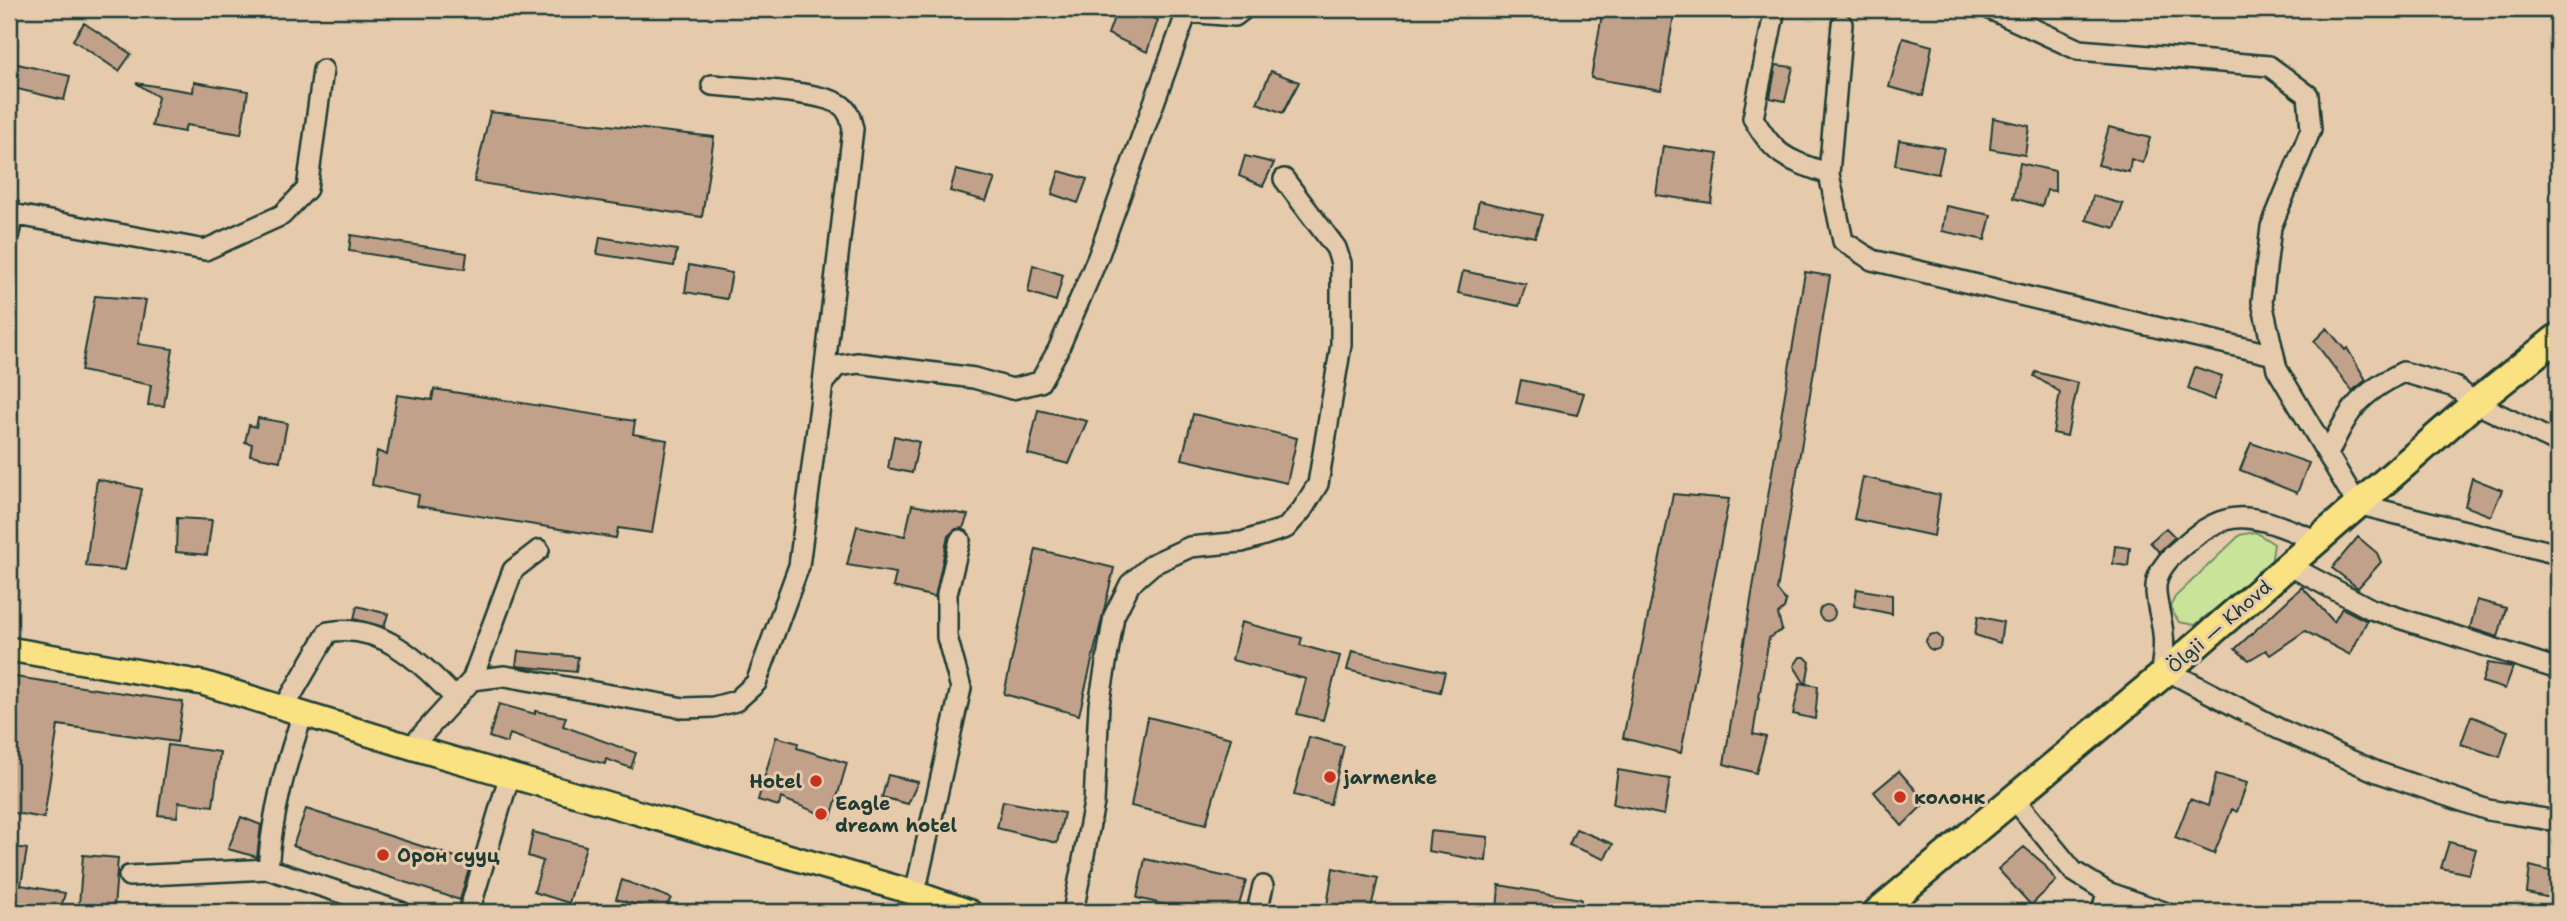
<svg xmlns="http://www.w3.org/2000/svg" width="2567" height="921" viewBox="0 0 2567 921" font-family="'Shantell Sans',sans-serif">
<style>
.green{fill:#c9e399;stroke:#749066;stroke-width:2}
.building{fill:#c2a18b;stroke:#1f3d34;stroke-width:2}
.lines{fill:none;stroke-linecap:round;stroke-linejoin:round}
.minor-casing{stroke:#1f3d34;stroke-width:24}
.major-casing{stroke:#1f3d34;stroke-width:28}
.highway-casing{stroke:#1f3d34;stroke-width:32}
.minor{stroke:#e5caac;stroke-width:19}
.major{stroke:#fae181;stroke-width:23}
.highway{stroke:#fae181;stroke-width:26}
.poi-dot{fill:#c8321e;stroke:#e5caac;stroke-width:2.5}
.labels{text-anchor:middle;stroke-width:6;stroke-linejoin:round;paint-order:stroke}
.street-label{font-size:19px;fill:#1f3d34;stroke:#e5caac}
.poi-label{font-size:19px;font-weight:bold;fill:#1f3d34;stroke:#e5caac;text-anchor:start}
</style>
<rect width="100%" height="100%" fill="#e5caac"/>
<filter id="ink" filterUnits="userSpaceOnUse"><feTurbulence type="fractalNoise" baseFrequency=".0143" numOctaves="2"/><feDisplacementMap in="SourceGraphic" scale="14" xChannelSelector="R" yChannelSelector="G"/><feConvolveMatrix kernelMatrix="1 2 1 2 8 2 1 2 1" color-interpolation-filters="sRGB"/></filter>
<g filter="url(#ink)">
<path class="green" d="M2255 532 2274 544 2271 564 2195 625 2179 622 2170 607 2175 597 2240 535Z"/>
<path class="building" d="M1117 9H1135L1158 20 1147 52 1108 34Z
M1603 9H1675L1661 90 1591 78Z
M84 23 131 54 119 71 73 40Z
M1903 38 1932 46 1923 96 1889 87Z
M9 62 70 76 64 100 9 87Z
M1776 65 1793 67 1785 101 1770 98Z
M1271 71 1299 82 1283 113 1257 103Z
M194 82 248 91 241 134 186 125 184 132 152 126 158 97 136 83 193 92Z
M490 112 714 137 702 217 474 182Z
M1993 118 2029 126 2025 155 1990 149Z
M2109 127 2150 138 2143 163 2131 159 2129 172 2098 165Z
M1899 140 1944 148 1938 174 1895 165Z
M1663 146 1718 154 1711 203 1656 195Z
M1245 156 1274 163 1263 186 1239 176Z
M2020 163 2055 171V191L2047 190 2042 206 2013 198Z
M956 170 995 179 986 201 950 191Z
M1059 171 1087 179 1078 203 1052 194Z
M2093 196 2123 204 2115 228 2086 220Z
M1479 201 1542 215 1535 237 1474 225Z
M1946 206 1991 215 1985 240 1942 231Z
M351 235 467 253 465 269 349 251Z
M600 237 677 250 674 266 597 254Z
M689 265 732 273 727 299 685 292Z
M1033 265 1063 275 1056 301 1028 292Z
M1463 271 1526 284 1519 306 1458 293Z
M1805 272 1830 276 1777 590 1786 601 1784 609 1778 614 1782 630 1769 638 1753 734 1766 737 1756 773 1724 764Z
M95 296 146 300 138 344 173 349 164 406 148 405 151 385 81 371Z
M2327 328 2345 350 2347 348 2366 380 2352 391 2314 341Z
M2195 367 2222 376 2214 400 2188 389Z
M2036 372 2078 383 2067 436 2053 433 2060 392 2034 376Z
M1521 380 1584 393 1577 415 1516 403Z
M434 389 635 421 633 434 667 440 652 533 618 528 616 538 417 506 419 495 372 485 377 451 387 455 397 395 432 400Z
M1038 410 1087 421 1069 464 1028 454Z
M1193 414 1297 438 1287 483 1182 459Z
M258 418 287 423 280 461 250 455 252 444 245 442 249 425 256 427Z
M894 436 919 442 912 473 888 468Z
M2251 443 2309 463 2297 493 2240 470Z
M1863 477 1940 495 1934 536 1854 519Z
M2472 478 2502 490 2491 516 2465 506Z
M97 479 142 489 125 570 86 566Z
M1673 494 1729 499 1681 753 1623 738Z
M912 505 968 515 963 528 956 529 948 536 935 597 893 587 896 573 847 565 857 526 905 536Z
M177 518 212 520 207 555 176 552Z
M2166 528 2175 537 2159 552 2150 542Z
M2358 537 2377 553 2381 562 2358 588 2332 568Z
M2115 546 2130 548 2128 566 2113 564Z
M1036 549 1114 568 1079 715 1004 694Z
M2302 587 2334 622 2342 608 2367 621 2350 655 2305 631 2270 655 2266 650 2249 660 2235 649Z
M1857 589 1892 595V614L1854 606Z
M2477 600 2506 608 2498 637 2470 628Z
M1819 613a8 8 0 1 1 16 0a8 8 0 1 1-16 0Z
M357 606 388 614 384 627 354 619Z
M1978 616 2003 622 2000 643 1975 635Z
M1241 622 1302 638 1300 645 1340 656 1323 720 1297 714 1306 679 1232 660Z
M1926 642a8 8 0 1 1 16 0a8 8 0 1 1-16 0Z
M518 651 578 657 576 672 516 666Z
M1352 651 1445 672 1440 692 1347 670Z
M1800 657H1805L1810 662 1806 684 1818 686 1815 719 1793 714 1800 683 1805 684 1794 666Z
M2488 663 2513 667 2505 689 2482 682Z
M9 676 183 702 177 742 58 725 44 818 9 812V753L14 720 9 719Z
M499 704 535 714V711L566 717 563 726 636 753 631 768 606 759 605 764 555 750 510 734 507 743 489 737Z
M2471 716 2508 731 2500 757 2461 744Z
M1148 717 1231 738 1206 824 1131 806Z
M776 737 798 743 797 748 847 763 831 818 781 798 779 806 758 800Z
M1309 737 1344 746 1330 804 1294 795Z
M168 745 220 752 213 806 179 802 177 817 158 815Z
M1618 770 1670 779 1664 815 1613 804Z
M1899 771 1926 802 1902 826 1874 792Z
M2216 774 2247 783 2237 812 2232 809 2214 854 2175 838 2190 799 2208 806Z
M888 775 918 782 908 804 882 797Z
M1003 801 1064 813 1057 843 997 828Z
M306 809 471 862 460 900 293 846Z
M241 817 261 825 257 857 228 849Z
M1576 829 1613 844 1604 859 1569 845Z
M1430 831 1488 837 1486 861 1428 851Z
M533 832 586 846 569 903 534 892 543 861 528 856Z
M2449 842 2476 849 2469 874 2441 868Z
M9 846 27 849 21 885 65 893 60 912H9Z
M2024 847 2043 863 2056 881 2031 905 1998 869Z
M83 855 118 858 114 908 79 905Z
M1145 859 1246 881 1237 912H1195L1137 898Z
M2530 866 2558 873 2555 899 2527 893Z
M1333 868 1378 878 1370 912H1326Z
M622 880 671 898 663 912 616 899Z
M1499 885 1581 899 1580 912H1497Z"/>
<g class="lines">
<defs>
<path id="minor" d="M1775 9 1753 118C1776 158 1787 159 1829 174
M1990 9 2079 50 2269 66 2308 95 2311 129 2271 227 2262 302 2277 369 2357 504 2558 554
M1187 12 1235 16 1244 9
M1842 24 1829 174 1843 241 1872 260 2274 355
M712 85C740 88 821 91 841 105 849 111 851 120 853 129L823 383
M9 207 12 214 9 235
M12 214 205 250 282 215 307 189 323 70
M2328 454C2348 410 2359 394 2403 372L2455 387 2475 403 2558 443
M2288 565 2371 609 2558 669
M2168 671 2279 729 2377 772 2488 810 2558 821
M2160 677C2162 663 2165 649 2163 634 2162 618 2155 602 2156 586 2157 570 2172 555 2183 546 2233 500 2259 519 2317 540
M472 680 513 570 539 550
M284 708 328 632C382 622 421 663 455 698
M411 747 472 680 505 676 684 708 713 707 736 701 756 683 799 566 823 383 837 366 858 363 974 378 1012 389 1040 382 1058 350 1098 257 1188 9
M2015 800 2073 871 2107 892 2102 912
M268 869C272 814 285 766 303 714
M129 876 268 869 401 912
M2107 892 2164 912
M915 893 961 688 947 637V594L960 540
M469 912 510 774
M1073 912 1094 803 1099 705 1114 616 1130 584 1153 564 1190 547 1242 542 1286 528 1302 510 1318 484 1341 345V263L1336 248 1284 179
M1257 912 1263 886"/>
<path id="major" d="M9 649 203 683 411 747 915 893 970 912"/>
<path id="highway" d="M1877 912 2160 677 2475 403 2558 337"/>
</defs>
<use href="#minor" class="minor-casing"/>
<use href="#major" class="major-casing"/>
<use href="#highway" class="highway-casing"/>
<use href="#minor" class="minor"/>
<use href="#major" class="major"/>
<use href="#highway" class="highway"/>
</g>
</g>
<g class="poi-dot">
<circle cx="1330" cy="777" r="7"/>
<circle cx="816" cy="781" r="7"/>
<circle cx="1900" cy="797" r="7"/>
<circle cx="821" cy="814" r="7"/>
<circle cx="383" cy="855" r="7"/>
</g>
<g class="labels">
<g class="street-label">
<text transform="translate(2219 626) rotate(-41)" y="7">Ölgii — Khovd</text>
</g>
<g class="poi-label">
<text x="1344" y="784">jarmenke</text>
<text x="802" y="788" text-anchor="end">Hotel</text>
<text x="1914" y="804">колонк</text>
<text x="835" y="810">Eagle<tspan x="835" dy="22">dream hotel</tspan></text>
<text x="397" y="862">Орон сууц</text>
</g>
</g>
<rect width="2567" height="921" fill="none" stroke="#e5caac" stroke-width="35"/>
<rect x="18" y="18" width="2532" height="886" fill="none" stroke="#1f3d34" stroke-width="2.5" filter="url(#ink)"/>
</svg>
